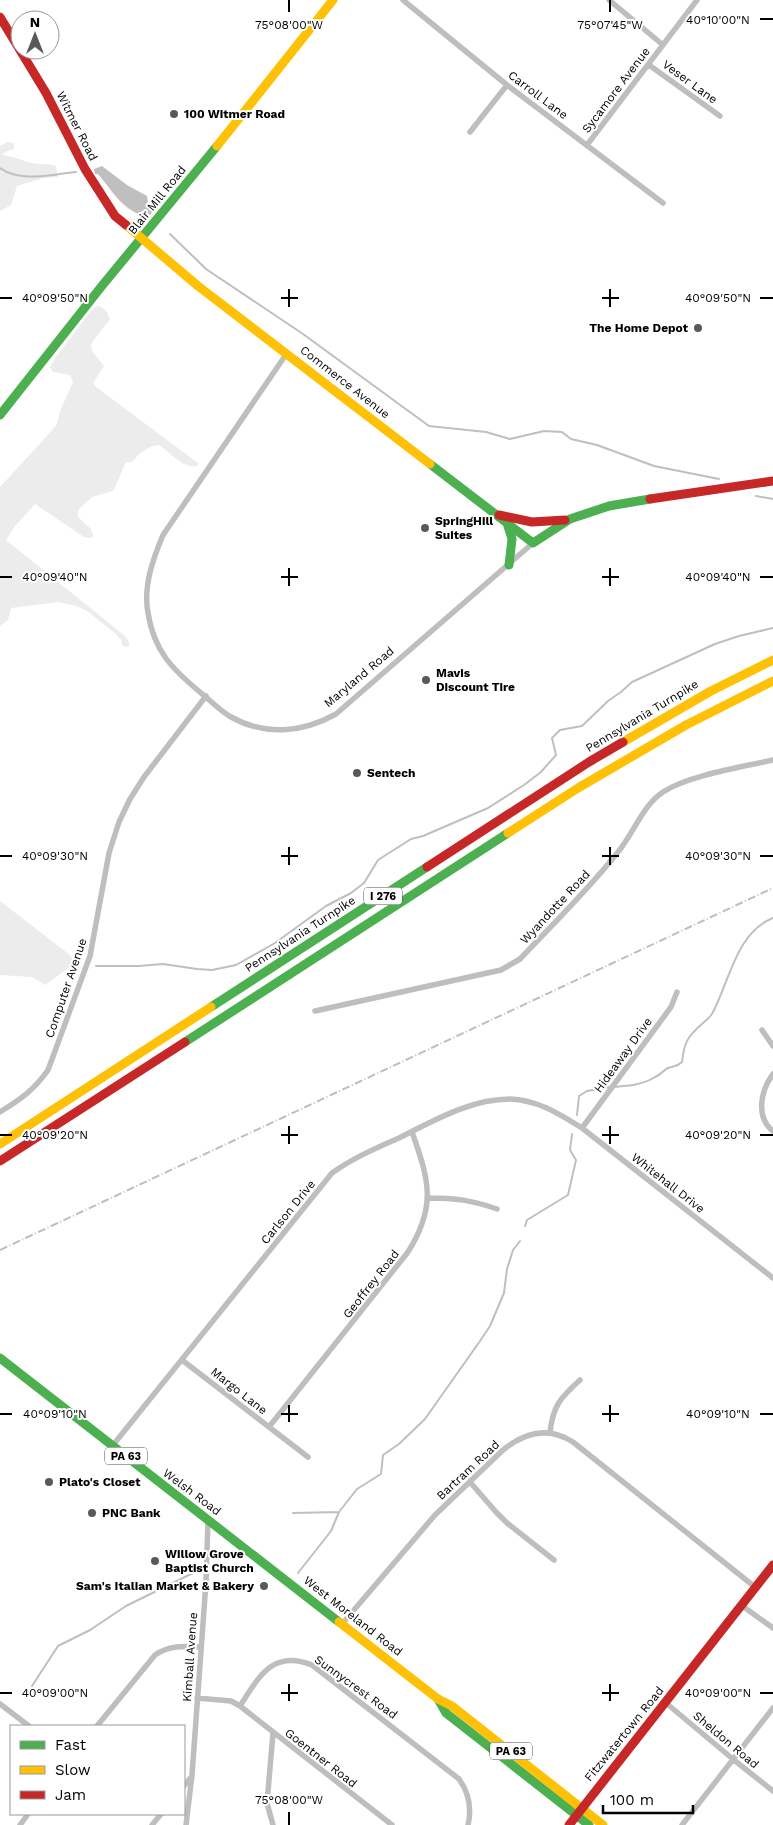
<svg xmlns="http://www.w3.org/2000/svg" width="773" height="1825" viewBox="0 0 773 1825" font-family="'Work Sans',sans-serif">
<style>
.green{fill:#ececec}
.water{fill:#bfbfbf}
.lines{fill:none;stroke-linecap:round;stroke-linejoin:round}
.stream{stroke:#bfbfbf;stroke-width:2}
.street{stroke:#bebebe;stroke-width:5.5}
.fast{stroke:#4caf50;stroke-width:9}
.slow{stroke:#ffc107;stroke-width:9}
.jam{stroke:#c62828;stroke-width:9}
.rail{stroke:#bebebe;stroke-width:2;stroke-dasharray:8 2.5 1 2.5;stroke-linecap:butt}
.ticks{fill:none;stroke:#000;stroke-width:2}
.poi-dot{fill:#595959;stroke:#fff;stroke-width:2}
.labels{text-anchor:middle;stroke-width:4;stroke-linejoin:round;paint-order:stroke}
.shield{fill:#fff;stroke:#4c4c4c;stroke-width:1}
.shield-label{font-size:11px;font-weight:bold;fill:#000}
.street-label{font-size:12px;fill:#000;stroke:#fff}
.poi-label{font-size:12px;font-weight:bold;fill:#000;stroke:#fff;text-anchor:start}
.ticks-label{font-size:12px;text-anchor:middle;fill:#000;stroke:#fff;stroke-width:4;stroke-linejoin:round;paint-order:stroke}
</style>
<rect width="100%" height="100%" fill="#fff"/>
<path class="green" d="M7 142 14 143V149L7 151 2 155C15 156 26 163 39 164 46 165 49 163 56 166L58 177 44 178 17 186 11 205 0 211V146Z
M97 306C105 307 107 312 110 319L91 344 92 351 104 366 93 383 96 387 198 463 197 466C184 469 169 452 159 445 147 446 139 454 132 462H126C121 472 118 482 113 491L92 497 78 510V517L91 529 93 536 91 538 84 537 35 504 15 526 6 540 125 636 129 642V646L127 647 123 646 121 640 116 634 87 611 76 606 58 602 11 608 8 620 0 626V487L56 426 61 409 73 382 70 375 53 372 50 367 56 357 90 312Z
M0 901 70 955 75 963 45 985 32 977 0 975Z"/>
<path class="water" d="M102 166 127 185 147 196 148 202 146 204 153 211 150 215 142 211 138 214C118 204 112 190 98 174H95L94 169Z"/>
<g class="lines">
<path class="stream" d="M0 168C21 183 52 174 76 172
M170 234 206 269 303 334 429 426 486 432 510 439 544 431 562 432 571 439 597 445 654 466 719 479
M756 496 773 499
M96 966H139L163 964 197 969 212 970 236 965 275 943 326 906 351 893 364 883 378 860 411 839 423 836 488 808 524 785 541 772 556 755 552 738 560 730 582 726 608 701 621 692 632 682 715 644 739 636 773 628
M614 1087C628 1086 643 1085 655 1077 660 1075 664 1070 668 1068 674 1066 677 1067 682 1062 684 1042 688 1036 703 1023 706 1020 711 1017 713 1012 730 980 736 933 773 918
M577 1115 579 1096 587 1091 609 1087
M525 1226 527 1220 568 1195 576 1160 570 1150 572 1134
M293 1513 339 1512 357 1489 381 1474 383 1455 399 1444 425 1419 480 1341 490 1326 504 1293 507 1269 513 1250 520 1241
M298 1573 331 1531 339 1512
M32 1686 58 1646 90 1630 126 1606 197 1571"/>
<path class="street" d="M403 0 507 85 663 203
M609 0 663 45
M649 65 720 116
M470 132 507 85
M587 145 697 0
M287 353 163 535C153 559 143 586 148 613 154 651 172 669 201 693 210 700 220 711 231 717 265 736 302 733 336 714L533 543
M315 1011 501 970 520 959C553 924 588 890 618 852 634 833 642 806 663 792 689 775 742 767 773 760
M762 1030 773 1046
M773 1074C761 1090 755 1117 773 1131
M0 1112C21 1099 34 1090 48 1070L90 956 109 853 119 822 130 799 144 777 206 696
M582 1128 671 1007 677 992
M428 1198C456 1198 471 1200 497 1209
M182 1360 308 1457
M269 1427 408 1252C437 1206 429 1180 412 1132
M550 1432C553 1406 560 1398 580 1380
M113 1445 332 1173C353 1158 376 1148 399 1138 433 1121 470 1099 510 1099 538 1100 559 1114 582 1128L773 1278
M470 1482 496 1512 507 1523 554 1560
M741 1605 773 1628
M342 1624 435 1515 503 1450C525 1432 548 1426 573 1442L755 1587
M197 1698 231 1701 240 1706C259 1677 272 1649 312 1665L459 1779C469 1793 472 1808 468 1825
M666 1703 734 1760 773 1791
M0 1704 29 1726
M240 1706 392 1825
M97 1726 155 1655C169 1645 184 1646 201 1647
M184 1786 192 1776
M20 1825 28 1814
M152 1825 161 1814
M186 1825 192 1775 206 1582 208 1520
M273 1825 267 1803 273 1733
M682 1825 773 1708"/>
<path class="fast" d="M0 415 101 287 217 146
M430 464 533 543 570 519 609 506 650 499
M507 523 512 539 509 565
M211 1007 427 867
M185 1042 508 833
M0 1358 339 1622
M438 1699 446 1713 589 1825"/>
<path class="slow" d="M217 146 333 0
M126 225 198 286 430 464
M623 742 711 691 773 660
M508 833 578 788 686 725 773 681
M0 1144 211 1007
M339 1622 438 1699 452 1706 603 1825"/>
<path class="jam" d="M0 17 46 93 85 169 115 216 126 225
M650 499 773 481
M499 515 532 522 565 520
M427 867 589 762 623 742
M0 1161 185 1042
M569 1825 773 1565"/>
<path class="rail" d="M0 1250 773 888"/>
</g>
<path class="ticks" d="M289 0V12M610 0V12M760 19H773M289 289V307M610 289V307M0 298H12M281 298H298M602 298H619M760 298H773M289 568V586M610 568V586M0 577H12M281 577H298M602 577H619M760 577H773M289 847V865M610 847V865M0 856H12M281 856H298M602 856H619M760 856H773M289 1126V1144M610 1126V1144M0 1135H12M281 1135H298M602 1135H619M760 1135H773M289 1405V1422M610 1405V1422M0 1414H12M281 1414H298M602 1414H619M760 1414H773M289 1684V1701M610 1684V1701M0 1693H12M281 1693H298M602 1693H619M760 1693H773M289 1812V1825"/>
<g class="poi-dot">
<circle cx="174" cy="114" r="5"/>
<circle cx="698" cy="328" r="5"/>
<circle cx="425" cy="528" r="5"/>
<circle cx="426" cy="680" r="5"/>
<circle cx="357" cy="773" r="5"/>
<circle cx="49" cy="1482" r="5"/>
<circle cx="92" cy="1513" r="5"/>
<circle cx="155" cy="1561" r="5"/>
<circle cx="264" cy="1586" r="5"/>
</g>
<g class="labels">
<g class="shield">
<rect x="364" y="887.5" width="38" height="17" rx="4"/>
<rect x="105" y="1447.5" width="42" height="17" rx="4"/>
<rect x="490" y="1742.5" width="42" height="17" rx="4"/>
</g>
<g class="shield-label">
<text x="383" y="900">I 276</text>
<text x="126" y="1460">PA 63</text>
<text x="511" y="1755">PA 63</text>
</g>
<g class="street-label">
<text transform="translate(690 82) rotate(36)" y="4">Veser Lane</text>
<text transform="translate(616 90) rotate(-53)" y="4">Sycamore Avenue</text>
<text transform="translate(538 95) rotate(37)" y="4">Carroll Lane</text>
<text transform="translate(77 126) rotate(63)" y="4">Witmer Road</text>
<text transform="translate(157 200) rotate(-51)" y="4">Blair Mill Road</text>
<text transform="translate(345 382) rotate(38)" y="4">Commerce Avenue</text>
<text transform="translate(359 677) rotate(-40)" y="4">Maryland Road</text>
<text transform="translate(642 716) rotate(-31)" y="4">Pennsylvania Turnpike</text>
<text transform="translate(555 907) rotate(-47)" y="4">Wyandotte Road</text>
<text transform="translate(300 934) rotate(-33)" y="4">Pennsylvania Turnpike</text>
<text transform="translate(66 988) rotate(-71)" y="4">Computer Avenue</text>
<text transform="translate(623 1055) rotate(-54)" y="4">Hideaway Drive</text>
<text transform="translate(668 1183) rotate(38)" y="4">Whitehall Drive</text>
<text transform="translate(288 1212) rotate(-51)" y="4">Carlson Drive</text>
<text transform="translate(371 1284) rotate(-52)" y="4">Geoffrey Road</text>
<text transform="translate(239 1391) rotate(38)" y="4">Margo Lane</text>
<text transform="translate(468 1470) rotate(-43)" y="4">Bartram Road</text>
<text transform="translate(192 1492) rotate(37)" y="4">Welsh Road</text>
<text transform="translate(353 1616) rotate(38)" y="4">West Moreland Road</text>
<text transform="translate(190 1657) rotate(-86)" y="4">Kimball Avenue</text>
<text transform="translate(356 1687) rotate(36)" y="4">Sunnycrest Road</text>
<text transform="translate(624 1734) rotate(-51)" y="4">Fitzwatertown Road</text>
<text transform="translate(726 1740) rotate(40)" y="4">Sheldon Road</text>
<text transform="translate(321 1758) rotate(38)" y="4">Goentner Road</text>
</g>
<g class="poi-label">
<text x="184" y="118">100 Witmer Road</text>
<text x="688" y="332" text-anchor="end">The Home Depot</text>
<text x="435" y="525">SpringHill<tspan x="435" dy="14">Suites</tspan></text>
<text x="436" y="677">Mavis<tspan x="436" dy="14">Discount Tire</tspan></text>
<text x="367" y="777">Sentech</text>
<text x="59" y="1486">Plato's Closet</text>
<text x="102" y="1517">PNC Bank</text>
<text x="165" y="1558">Willow Grove<tspan x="165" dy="14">Baptist Church</tspan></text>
<text x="254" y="1590" text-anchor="end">Sam's Italian Market &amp; Bakery</text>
</g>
</g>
<g class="ticks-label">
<text x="718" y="24">40°10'00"N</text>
<text x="289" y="29">75°08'00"W</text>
<text x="610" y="29">75°07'45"W</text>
<text x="55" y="302">40°09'50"N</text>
<text x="718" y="302">40°09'50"N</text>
<text x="55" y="581">40°09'40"N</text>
<text x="718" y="581">40°09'40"N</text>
<text x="55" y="860">40°09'30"N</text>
<text x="718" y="860">40°09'30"N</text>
<text x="55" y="1139">40°09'20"N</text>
<text x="718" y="1139">40°09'20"N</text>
<text x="55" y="1418">40°09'10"N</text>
<text x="718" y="1418">40°09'10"N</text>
<text x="55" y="1697">40°09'00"N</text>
<text x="718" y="1697">40°09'00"N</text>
<text x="289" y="1804">75°08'00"W</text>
</g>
<rect x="10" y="1725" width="175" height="90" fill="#ffffff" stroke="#999999"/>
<rect x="20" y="1741" width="25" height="8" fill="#4caf50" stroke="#999999"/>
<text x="55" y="1750" font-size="15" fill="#000000">Fast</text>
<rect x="20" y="1766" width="25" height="8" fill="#ffc107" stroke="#999999"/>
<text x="55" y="1775" font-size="15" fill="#000000">Slow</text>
<rect x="20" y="1791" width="25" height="8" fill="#c62828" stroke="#999999"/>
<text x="55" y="1800" font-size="15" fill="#000000">Jam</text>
<g transform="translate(35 35)"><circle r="24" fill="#ffffff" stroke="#999999"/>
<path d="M0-4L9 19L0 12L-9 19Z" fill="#595959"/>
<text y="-8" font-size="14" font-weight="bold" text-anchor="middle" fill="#000000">N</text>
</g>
<path d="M603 1805v8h90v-8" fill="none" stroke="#000000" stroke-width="2.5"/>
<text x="610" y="1805" font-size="15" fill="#000000" stroke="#ffffff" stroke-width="4" paint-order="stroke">100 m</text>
</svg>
